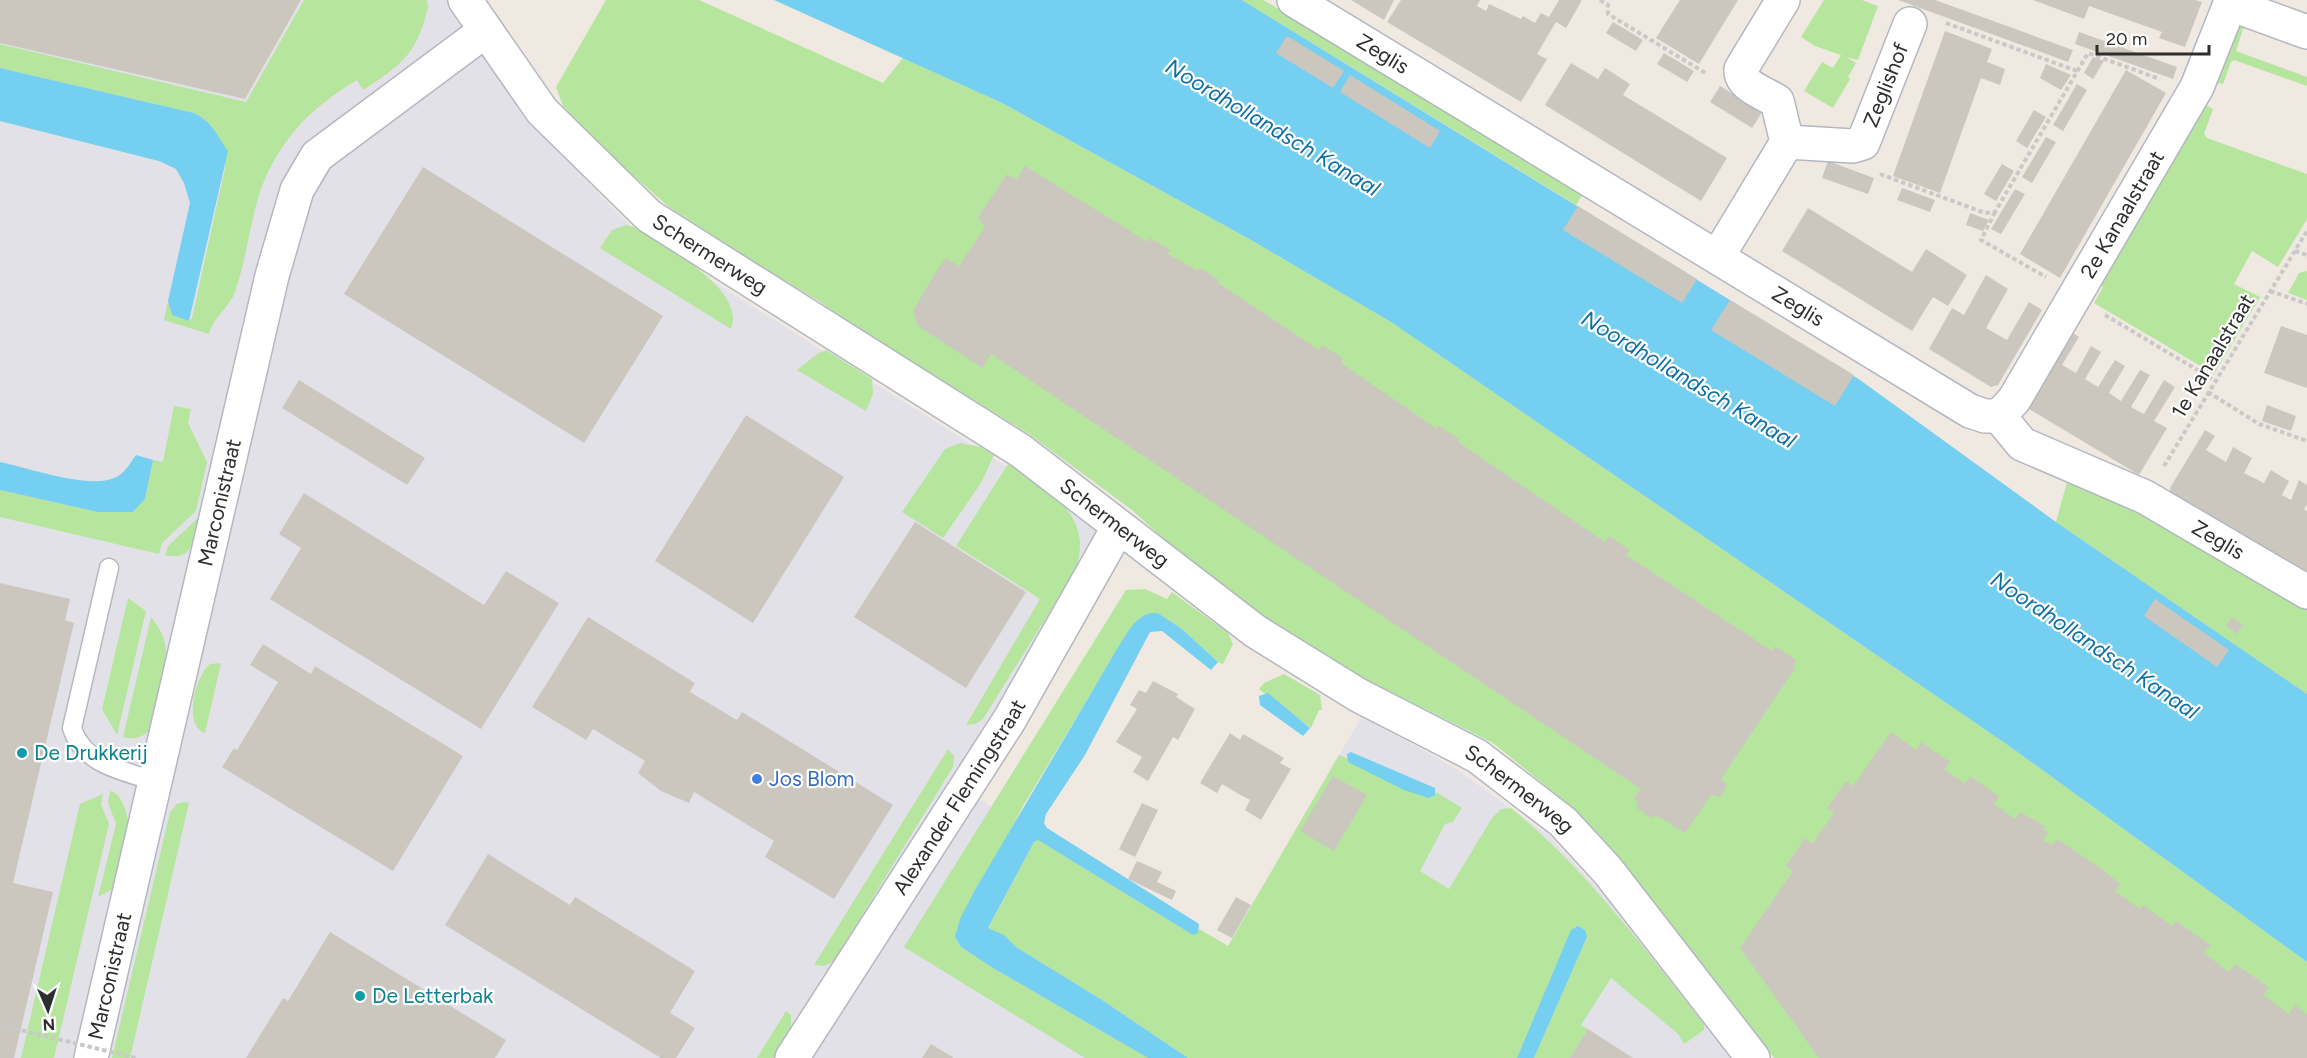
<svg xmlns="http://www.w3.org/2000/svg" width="2307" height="1058" viewBox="0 0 2307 1058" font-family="Figtree,sans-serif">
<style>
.industrial{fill:#e3e1e8}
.green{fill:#b6e59e}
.water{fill:#75cff0}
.building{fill:#cbc7bf}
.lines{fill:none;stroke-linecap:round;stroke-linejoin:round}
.lane-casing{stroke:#b4b7c1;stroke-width:21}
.street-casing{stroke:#b4b7c1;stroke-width:36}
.path{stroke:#c9c9c9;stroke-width:4;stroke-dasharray:4.5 3;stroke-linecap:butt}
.lane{stroke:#fff;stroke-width:18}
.street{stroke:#fff;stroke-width:33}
.path-bridge{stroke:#c9c9c9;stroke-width:4;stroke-dasharray:4.5 3;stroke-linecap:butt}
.culture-dot{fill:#0f9aa8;stroke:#fff;stroke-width:2}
.shop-dot{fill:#3f7fe0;stroke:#fff;stroke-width:2}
.labels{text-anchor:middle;stroke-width:4.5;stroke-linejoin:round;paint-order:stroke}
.street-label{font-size:21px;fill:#2e2e2e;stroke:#fff}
.culture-label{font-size:21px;fill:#0d838f;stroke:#fff;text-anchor:start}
.shop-label{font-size:21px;fill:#366cbe;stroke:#fff;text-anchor:start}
.water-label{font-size:22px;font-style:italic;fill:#0d6fa3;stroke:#fff}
</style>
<rect width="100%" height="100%" fill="#efe9e1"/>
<path class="industrial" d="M0 0H447L527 120 639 235 1047 492 1115 544 969 793 1228 946 1362 716 1455 768 1549 836 1612 904 1730 1058H0Z"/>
<path class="green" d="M304 0H427L428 6C418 53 401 66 363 90L357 80C308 109 273 146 257 202 249 231 245 263 235 292 229 308 213 317 209 334L164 320 168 301 172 315 189 321 192 318 225 168C225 144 215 123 194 113L0 68V44L246 102Z
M606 0H699L883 83 903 58 1002 103 1251 240 1391 322 2012 748 2307 962V1058H1774L1613 850 1573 808 1493 743 1369 681 1249 609 1186 559 1132 510 1029 434 865 333 819 301 763 268 668 206 613 158 563 106 556 87Z
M1242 0H1263L1587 187 1576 205Z
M1824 0H1862L1878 6 1858 60 1846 57 1856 63 1848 77 1850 79 1833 108 1804 91 1822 62 1833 68 1841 55 1815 46 1801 37Z
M2239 24 2244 26 2236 51 2307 77V86L2234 60 2231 62 2223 84 2217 83Z
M2202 103 2213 109 2204 134 2207 138 2307 174V219L2278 267 2252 251 2234 284 2260 297 2214 374 2094 303 2103 287 2097 283Z
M626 225 634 227C661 245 747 288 731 329L600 248 612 230Z
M2307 271V300L2288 293 2299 273Z
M826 350 872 379 873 394 866 411 797 370 817 354Z
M174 406 191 409 188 423 207 462 196 511 162 543 159 554 0 517V490L98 512H133L145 499 153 460 163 462Z
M960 443 980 447 994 455 981 483 943 538 902 512 945 449Z
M1008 464C1049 490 1097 517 1074 573L983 719 975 724 966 725 1040 599 956 546Z
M2072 464 2307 608V694L2056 522Z
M203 513C197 534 194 563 165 555L168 546Z
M1145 589 1167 599 1172 592 1228 633 1233 644 1223 664 1218 662 1182 629 1158 613 1103 673 1023 806 955 937 961 947 993 968 1148 1058H1085L904 947 1126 590Z
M128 598 146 611 117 735 102 709Z
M151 617C181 651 160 692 150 729 143 738 134 740 123 737Z
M221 663 205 733C182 726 196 675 210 664Z
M1284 674 1320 695 1322 710H1319L1311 728 1259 689 1264 683Z
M948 749 954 756 953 767 834 961 824 966 814 965Z
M1339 755 1435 795 1436 792 1462 808 1453 822 1445 824 1420 871 1449 889 1492 818 1501 809 1511 808C1589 872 1642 946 1704 1024V1030L1684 1044 1678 1034 1611 978 1581 1025 1588 1029 1570 1058H1534L1587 937 1575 927 1517 1058H1188L1102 1000 1016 947 1001 934 988 929 1034 842 1038 840 1193 935 1199 929 1228 946Z
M110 791C118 793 119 797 123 804 136 830 122 860 116 887L98 897 116 824 108 803Z
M103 794 101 804 109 824 54 1058H21L80 804Z
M184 802 189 803 130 1058H112L170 812 177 804Z
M786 1011 791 1015V1030L774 1058H757Z"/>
<path class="water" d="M774 0H1242L1860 380 2056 522 2307 694V962L2012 748 1391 322 1251 240 1002 103Z
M0 68 194 113C213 122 217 136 228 151L189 321 172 315 168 301 190 203 184 183 176 169 159 161 0 121Z
M136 455 153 460 145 499 133 512H98L0 490V462C29 468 87 489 114 478 124 475 130 463 136 455Z
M1158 613 1182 629 1218 662 1211 670 1162 631 1150 632 1085 755 1046 814 1044 823 1047 828 1199 924 1198 933 1193 935 1038 840 1034 842 988 928 1004 935 1016 947 1102 1000 1188 1058H1148L993 968 961 947 955 937 960 919 975 890 1117 649C1127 634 1136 611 1158 613Z
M1268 693 1310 728 1303 736 1260 705 1259 696Z
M1351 752 1435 788V795L1429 798 1404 790 1348 762 1347 754Z
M1578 926 1585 930 1587 937 1534 1058H1517L1571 930Z"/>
<path class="building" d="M0 0H301L245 99 0 43Z
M1351 0H1394L1384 20Z
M1401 0H1480L1477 6 1486 11 1489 4 1521 19 1523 16 1535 23 1541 13 1549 17 1559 0H1582L1566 28 1556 22 1537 54 1547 59 1521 102 1387 22Z
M1680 0H1738L1699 64 1656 38Z
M1898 0H1935L2073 50 2068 62Z
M2033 0H2195L2202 2 2185 47 2159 38 2162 32 2089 6 2084 19Z
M1613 22 1643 40 1636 51 1606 33Z
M1945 31 1992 49 1987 62 2005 69 2000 85 1981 78 1940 193 1893 176Z
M2079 32 2177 67 2173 79 2075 44Z
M1287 36 1344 71 1333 88 1276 53Z
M1664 53 1694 71 1687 82 1657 64Z
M2093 57 2104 61 2093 79 2084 73Z
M1571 63 1598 79 1605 68 1630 84 1623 95 1727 158 1701 201 1545 105Z
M2046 64 2071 75 2061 90 2040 78Z
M2126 70 2166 93 2060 278 2020 254Z
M1350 75 1440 131 1430 148 1340 92Z
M2077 84 2087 90 2063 131 2053 125Z
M1720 86 1762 112 1752 128 1710 102Z
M2034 110 2046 117 2027 148 2016 141Z
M2046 137 2056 142 2032 183 2022 177Z
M1828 161 1874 178 1868 194 1822 178Z
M2002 164 2014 171 1996 201 1984 194Z
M1025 166 1148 242 1150 238 1170 250 1168 254 1198 271 1200 268 1219 280 1218 283 1319 350 1322 345 1343 358 1341 363 1437 429 1439 426 1459 439 1458 442 1605 542 1609 536 1630 550 1626 555 1772 651 1775 646 1796 660 1793 666 1795 668 1721 779 1727 786 1720 797 1711 795 1685 833 1656 815 1651 818 1637 808V802L1633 799 1641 789 991 354 982 368 918 326 913 311 937 270 946 258 959 266 985 227 978 217 1007 174 1016 180Z
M423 167 663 316 584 443 344 294Z
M1902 188 1935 200 1930 212 1897 200Z
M2015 189 2025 194 2001 234 1991 229Z
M1578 206 1697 279 1682 303 1563 230Z
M1808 208 1912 272 1926 249 1967 275 1948 306 1933 297 1912 331 1782 251Z
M1970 213 1989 220 1983 231 1966 225Z
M1986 275 2008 289 1986 328 2007 340 2029 302 2042 310 1998 385 1991 387 1929 349 1952 308 1964 315Z
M1730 300 1854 375 1835 406 1711 330Z
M2281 326 2307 335V388L2264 373Z
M2069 330 2079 337 2062 365 2076 373 2091 346 2101 352 2085 379 2098 387 2115 360 2125 366 2109 393 2121 401 2140 370 2150 375 2131 407 2144 414 2164 380 2175 387 2154 421 2167 428 2139 475 2024 406Z
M299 380 425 458 407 485 282 408Z
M2267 405 2296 416 2291 431 2262 421Z
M746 415 844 477 753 623 655 561Z
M2205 430 2215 436 2206 450 2226 462 2233 447 2252 458 2244 473 2264 483 2271 470 2289 481 2282 495 2291 500 2299 480 2307 485V505L2304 509 2307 511V574L2171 495 2170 488Z
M304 493 484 605 506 571 559 603 481 729 270 599 301 548 279 534Z
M915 522 1026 592 966 688 854 617Z
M0 583 70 599 65 620 74 623 13 883 53 892 14 1058H0Z
M2155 599 2229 650 2217 667 2144 616Z
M588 617 695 683 690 692 737 720 742 712 893 805 834 899 765 857 774 841 694 792 689 803 661 791 638 773 645 761 593 729 586 740 532 707Z
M2232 617 2243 625 2237 634 2226 626Z
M263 644 311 674 315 666 463 756 393 871 222 767 234 748 237 750 278 682 250 665Z
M1153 681 1178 694 1176 697 1195 709 1178 740 1173 737 1148 781 1133 772 1142 757 1116 742 1137 709 1130 705 1139 690 1146 693Z
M1891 732 1916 750 1921 742 1950 762 1944 769 1965 784 1970 776 1999 796 1994 804 2015 819 2020 812 2045 826 2043 829 2048 832 2043 840 2052 845 2057 839 2103 870 2120 884 2115 891 2140 909 2143 905 2172 926 2176 921 2210 945 2204 953 2229 972 2235 964 2269 987 2263 995 2289 1014 2295 1005 2307 1014V1058H1819L1740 948 1793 871 1786 866 1805 838 1812 844 1834 813 1827 808 1846 781 1853 786Z
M1230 733 1240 740 1243 734 1264 746 1284 758 1280 763 1291 769 1261 820 1245 810 1250 800 1237 793 1222 784 1217 793 1200 783Z
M1333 776 1367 795 1334 851 1300 831Z
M1142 803 1158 810 1135 857 1119 849Z
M488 854 570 905 575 897 695 971 670 1013 695 1028 676 1058H661L445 925Z
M1137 861 1162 872 1157 882 1176 891 1172 900 1128 879Z
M1236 897 1251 905 1232 938 1217 930Z
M330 932 506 1040 495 1058H246L283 998 288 1001Z
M1588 1029 1633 1058H1570Z
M931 1044 954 1058H922Z"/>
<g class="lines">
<defs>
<path id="lane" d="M109 568 72 728C83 764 123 771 155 781"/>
<g id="street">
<path id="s1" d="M465 0 542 111 649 216 1021 451 1255 631 1358 695 1477 756 1563 822 1608 871 1753 1058"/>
<path id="s2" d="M1294 0 1970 411 1985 416H1999"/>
<path d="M1783 0 1741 69C1740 86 1764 93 1777 101L1787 142"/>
<path d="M2230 4 2307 32"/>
<path id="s3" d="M1718 256 1787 142 1853 146 1863 143 1910 24"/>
<path id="s4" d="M1999 416 2014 400 2197 87 2230 4"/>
<path id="s5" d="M1999 416 2022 444 2145 497 2307 592"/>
<path id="s6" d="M91 1058 272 276 297 190 317 156 485 31"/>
<path id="s7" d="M792 1058 1010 719 1118 528"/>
</g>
</defs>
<use href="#lane" class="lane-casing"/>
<use href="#street" class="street-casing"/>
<path class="path" d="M1600 0 1608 5V14L1707 74
M1946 23 2077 71
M1880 174 1985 213 1995 212 2088 53 2160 79
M1995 212 1981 240 2046 277
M2295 251 2307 255
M2270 291 2307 304
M2105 315 2216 381
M2208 392 2259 424 2307 441
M2164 466 2307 231"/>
<use href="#lane" class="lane"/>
<use href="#street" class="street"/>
<path class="path-bridge" d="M0 1025 136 1058"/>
</g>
<g class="culture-dot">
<circle cx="22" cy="753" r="6"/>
<circle cx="360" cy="996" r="6"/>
</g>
<circle class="shop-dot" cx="757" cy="779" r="6"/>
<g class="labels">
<g class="street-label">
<text dy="7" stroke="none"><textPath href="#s2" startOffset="104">Zeglis</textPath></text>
<text dy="7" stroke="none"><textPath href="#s3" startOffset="272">Zeglishof</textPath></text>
<text dy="7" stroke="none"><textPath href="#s4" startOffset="237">2e Kanaalstraat</textPath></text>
<text dy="7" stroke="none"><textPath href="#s1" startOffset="357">Schermerweg</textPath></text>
<text dy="7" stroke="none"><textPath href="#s2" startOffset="590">Zeglis</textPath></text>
<text transform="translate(2213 356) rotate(-59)" y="7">1e Kanaalstraat</text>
<text dy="7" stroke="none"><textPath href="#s6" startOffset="570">Marconistraat</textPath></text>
<text dy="7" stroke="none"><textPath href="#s1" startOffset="843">Schermerweg</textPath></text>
<text dy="7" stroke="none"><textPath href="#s5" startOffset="255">Zeglis</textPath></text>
<text dy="7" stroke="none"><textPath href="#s1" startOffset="1329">Schermerweg</textPath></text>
<text dy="7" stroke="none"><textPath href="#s7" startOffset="310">Alexander Flemingstraat</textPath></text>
<text dy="7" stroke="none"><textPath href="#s6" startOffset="84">Marconistraat</textPath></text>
</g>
<g class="culture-label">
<text x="34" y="760">De Drukkerij</text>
<text x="372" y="1003">De Letterbak</text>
</g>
<g class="shop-label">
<text x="769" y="786">Jos Blom</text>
</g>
<g class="water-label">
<text transform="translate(1273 127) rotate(31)" y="8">Noordhollandsch Kanaal</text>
<text transform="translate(1689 379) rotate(31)" y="8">Noordhollandsch Kanaal</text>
<text transform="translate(2095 645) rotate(34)" y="8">Noordhollandsch Kanaal</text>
</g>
</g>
<g transform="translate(48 1010) rotate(177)" stroke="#ffffff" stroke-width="4.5" paint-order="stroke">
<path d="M0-4.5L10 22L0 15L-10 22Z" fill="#2e2e2e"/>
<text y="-9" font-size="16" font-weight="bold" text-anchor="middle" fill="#2e2e2e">N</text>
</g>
<path d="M2097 45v9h112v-9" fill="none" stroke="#2e2e2e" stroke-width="3"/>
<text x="2106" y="45" font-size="18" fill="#2e2e2e" stroke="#ffffff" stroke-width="4.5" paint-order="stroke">20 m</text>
</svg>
